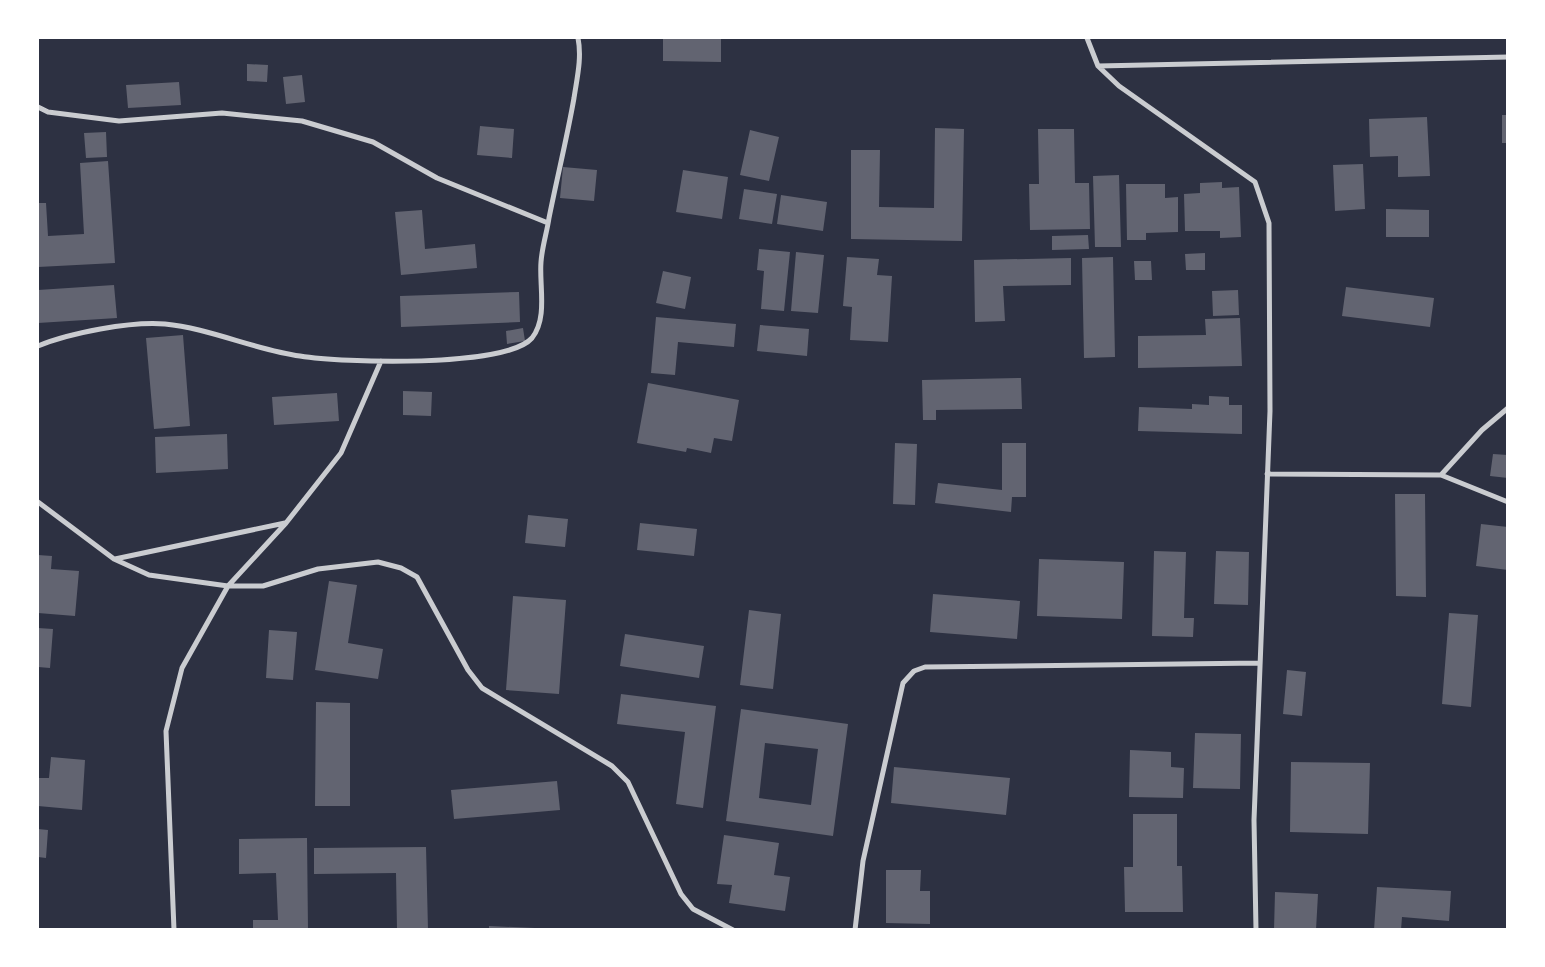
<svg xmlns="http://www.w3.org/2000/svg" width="1545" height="967" viewBox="0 0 1545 967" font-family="'PT Sans Narrow',sans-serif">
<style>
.building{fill:#626471;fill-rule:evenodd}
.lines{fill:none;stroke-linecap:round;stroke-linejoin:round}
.minor{stroke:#caccd0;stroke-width:5}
</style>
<rect width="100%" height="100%" fill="#2d3142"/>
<path class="building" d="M663 38H721V62L663 61Z
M247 64 268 65 267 82 247 81Z
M302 75 305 102 286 104 283 77Z
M179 82 181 105 128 108 126 85Z
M1502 115H1508V143H1502Z
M1427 117 1430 176 1398 177V156L1370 157 1369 119Z
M480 126 514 129 512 158 477 155Z
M935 128 964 129 962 241 851 239V150H880L879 207 934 208Z
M1038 129H1074L1075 183H1089L1090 229 1030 230 1029 184H1039Z
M750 130 779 137 769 181 740 175Z
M106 132 107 157 86 158 84 133Z
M108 161 115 263 38 267V203H46L48 236 84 234 80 163Z
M1363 164 1365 209 1335 211 1333 165Z
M563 167 597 170 594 201 560 198Z
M683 170 728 177 722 219 676 212Z
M1119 175 1121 247H1095L1093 176Z
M1222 182V188L1239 187 1241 237 1220 238V231H1185L1184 194 1200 193V183Z
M1126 184H1165V198L1178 197V232L1146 233V240H1127Z
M744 189 777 194 772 224 739 219Z
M781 195 827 202 823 231 777 224Z
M1386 209 1429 210V237H1386Z
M422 210 425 249 475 244 477 268 401 275 395 212Z
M1088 235 1089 249 1052 250V236Z
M759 249 790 252 784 311 761 309 764 271 757 270Z
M796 252 824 255 818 313 791 311Z
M1205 253V270H1186L1185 254Z
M847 257 879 259 877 275 892 276 888 342 850 340 852 307 843 306Z
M1113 257 1115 357 1084 358 1082 258Z
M1071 258V285L1003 286 1005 321 975 322 974 260Z
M1134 261H1151L1152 280H1135Z
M663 271 691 277 685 309 656 303Z
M114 285 117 318 38 323V290Z
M1346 287 1434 298 1430 327 1342 316Z
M1238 290 1239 315 1213 316 1212 291Z
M519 292 520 322 401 327 400 296Z
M656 317 736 324 734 347 678 342 675 375 651 373Z
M1240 318 1242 366 1138 368V336L1206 335 1205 319Z
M760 325 809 329 807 356 757 351Z
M523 328 525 341 507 344 506 331Z
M183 335 190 426 154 429 146 338Z
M1021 378 1022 409 936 410V420H923L922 380Z
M648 383 739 400 732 441 714 438 711 453 687 448 686 452 637 443Z
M403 391 432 392 431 416 403 415Z
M337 393 339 421 274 425 272 397Z
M1209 396 1229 397V405H1242V434L1138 431 1139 407 1192 409V404L1209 405Z
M227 434 228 469 156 473 155 437Z
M895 443 917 444 915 505 893 504Z
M1002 443H1026V497H1012L1011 512 935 503 938 483 1002 490Z
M1493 454 1508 455V478L1490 476Z
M1395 494H1425L1426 597 1396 596Z
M528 515 568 519 565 547 525 543Z
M640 523 697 529 694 556 637 550Z
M1481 524 1508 527V570L1476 566Z
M1154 551 1186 552 1184 618H1194L1193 637 1152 636Z
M1216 551 1249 552 1248 605 1214 604Z
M38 555 52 556 51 569 79 571 75 616 38 613Z
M1039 559 1124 562 1122 619 1037 616Z
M329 581 357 585 348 643 383 649 378 679 315 670Z
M933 594 1020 601 1017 639 930 632Z
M513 596 566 600 559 694 506 690Z
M749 610 781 614 773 689 740 685Z
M1449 613 1478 615 1471 707 1442 704Z
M38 628 53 629 50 668 38 667Z
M269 630 297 632 293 680 266 678Z
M625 634 704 646 699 678 620 666Z
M1287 670 1306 672 1302 716 1283 714Z
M621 694 716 706 703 808 676 804 685 732 617 724Z
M316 702 350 703V806H315Z
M741 709 848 724 833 836 726 821ZM765 743 818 749 811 805 759 798Z
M1195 733 1241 734 1240 789 1193 788Z
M1130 750 1171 752V767L1184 768 1183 798 1129 797Z
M51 757 85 760 82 810 38 806V778H49Z
M1291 762 1370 763 1368 834 1290 832Z
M894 767 1010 778 1006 815 891 803Z
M557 781 560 810 454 819 451 790Z
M1133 814H1177V866H1182L1183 912H1125L1124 867H1133Z
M38 829 48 830 46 858 38 857Z
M724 835 779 843 774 875 790 877 785 911 729 903 732 885 717 884Z
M307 838 308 930H253V920H278L276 873 239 874V839Z
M426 847 428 930H397L396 873 314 874V848Z
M886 870H921L920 891H930V924L886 923Z
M1377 887 1451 891 1449 921 1402 917 1401 930H1374Z
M1275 892 1318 894 1316 930H1274Z
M489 926 535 928V930H489Z"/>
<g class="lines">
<path class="minor" d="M1087 38 1098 66 1119 86 1255 182 1269 223 1270 411 1254 820 1256 930
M1098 66 1508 57
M38 107 48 112 119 121 222 113 302 121 373 142 437 178 548 223
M38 346C69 333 131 321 165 324 208 328 256 350 300 356 341 363 506 368 532 338 548 318 539 285 541 262 542 247 547 232 549 218 557 178 567 138 574 98 577 78 582 58 578 38
M1267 474 1441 475 1508 502
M1441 475 1482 430 1508 408
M38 502 114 559 149 575 228 586H263L318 569 378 562 401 568 417 577 468 670 482 688 612 766 628 782 681 894 693 909 733 930
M115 559 285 523
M174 930 166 731 182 668 228 586 286 523 341 453 381 361
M855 930 863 861 903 683 914 671 925 667 1260 663"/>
</g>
<rect width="1545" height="967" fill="none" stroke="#ffffff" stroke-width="78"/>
</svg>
